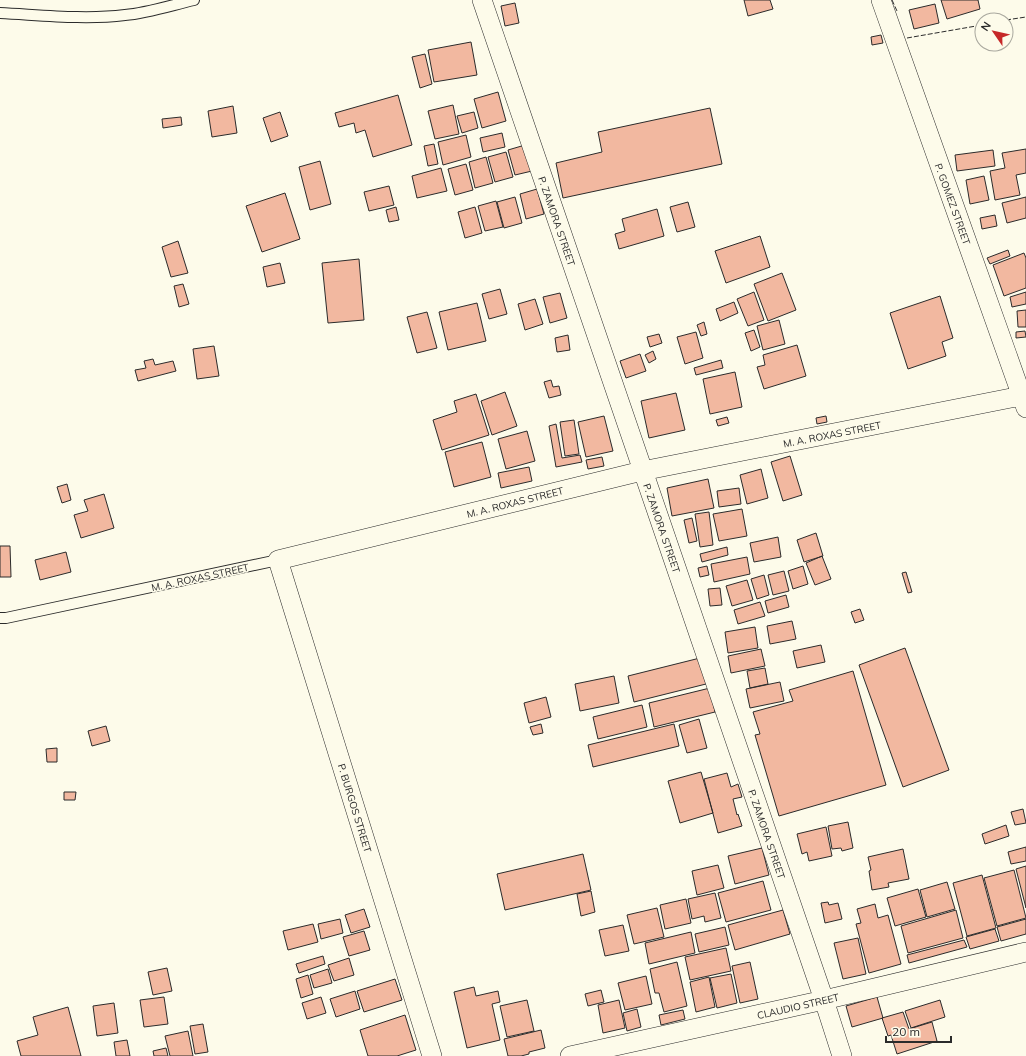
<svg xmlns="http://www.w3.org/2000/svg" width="1026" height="1056" viewBox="0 0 1026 1056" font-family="Mulish,sans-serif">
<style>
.building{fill:#f2b8a0;stroke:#2b2b2b}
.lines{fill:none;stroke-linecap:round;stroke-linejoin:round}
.service-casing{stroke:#2b2b2b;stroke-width:12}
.minor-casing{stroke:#2b2b2b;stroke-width:20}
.service{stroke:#fdfbea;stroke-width:10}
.minor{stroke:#fdfbea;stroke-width:19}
.fence{stroke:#2b2b2b;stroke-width:1;stroke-dasharray:5 2;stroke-linecap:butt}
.labels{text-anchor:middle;stroke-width:3;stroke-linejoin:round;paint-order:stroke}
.street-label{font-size:10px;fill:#2b2b2b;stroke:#fdfbea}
</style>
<rect width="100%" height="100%" fill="#fdfbea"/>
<path class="building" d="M744 0H770L773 9 748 16Z
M941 0H978L980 9 947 19Z
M515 3 519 23 505 26 501 6Z
M935 4 939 23 914 29 909 10Z
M881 35 883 43 872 45 871 37Z
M471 42 477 75 434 82 428 50Z
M425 54 432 84 420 88 412 57Z
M498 92 506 121 482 128 474 99Z
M398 95 412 145 373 157 365 130 356 133 354 123 339 127 335 113Z
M453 105 459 134 435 139 428 111Z
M233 106 237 133 212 137 208 111Z
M710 108 722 164 563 198 556 163 602 152 598 132Z
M280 112 288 136 271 142 263 118Z
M474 112 478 128 462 133 457 116Z
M181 117 182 125 163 128 162 119Z
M502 133 505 147 483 152 480 138Z
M466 135 471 157 443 165 438 142Z
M434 144 438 164 428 166 424 146Z
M525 145 532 171 515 175 508 150Z
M1026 149V173L1016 175 1020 195 995 200 990 171 1005 168 1002 153Z
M993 150 995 166 957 171 955 155Z
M506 152 513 177 495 182 488 157Z
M486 157 493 183 475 188 469 162Z
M320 161 331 204 310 210 299 167Z
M466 164 473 190 455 195 448 169Z
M441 168 447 191 417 198 412 176Z
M984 176 989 200 970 204 966 180Z
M389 186 394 205 369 211 364 192Z
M537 189 544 214 526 219 520 194Z
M285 193 300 239 262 252 246 206Z
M515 197 522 223 504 228 497 202Z
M1026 197V218L1007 223 1002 203Z
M496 201 503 227 485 231 478 206Z
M688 202 695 227 677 232 670 207Z
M396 207 399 220 389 222 386 210Z
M475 207 482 233 465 238 458 212Z
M657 209 664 236 619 249 615 234 625 231 622 219Z
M995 215 997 226 982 229 980 218Z
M760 236 770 267 726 283 715 251Z
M178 241 188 273 171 277 162 247Z
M1008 250 1010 256 990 264 987 258Z
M1024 253 1026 258V288L1004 296 993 265Z
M359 259 364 320 328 323 322 263Z
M280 263 285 283 267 287 263 267Z
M782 273 796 310 768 321 754 284Z
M183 284 189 304 179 307 174 286Z
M500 289 507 314 489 319 482 294Z
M754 292 764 320 748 326 737 299Z
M1026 292V304L1012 307 1010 297Z
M560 293 567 318 550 323 543 297Z
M940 296 953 338 942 342 946 356 908 369 890 313Z
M535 299 543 324 525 330 518 304Z
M734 302 738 313 720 321 716 309Z
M477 303 486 341 448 350 439 312Z
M1026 310V327H1018L1017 311Z
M427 312 437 348 417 353 407 317Z
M779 320 785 344 763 350 757 326Z
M704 322 707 334 701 336 697 325Z
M754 330 760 347 751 351 745 333Z
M1025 331 1026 337 1016 338V332Z
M696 332 703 358 685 364 677 337Z
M659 334 662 343 650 347 647 337Z
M568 335 570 350 557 352 555 338Z
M797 345 806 376 764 389 757 367 765 365 763 355Z
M214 346 219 376 197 379 193 349Z
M653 351 656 359 649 363 645 355Z
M640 354 646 371 626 378 620 361Z
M153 359 155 365 173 361 176 371 138 381 135 370 146 368 144 361Z
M721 360 723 368 696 375 694 368Z
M735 372 742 407 710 414 703 379Z
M551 380 553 387 559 386 561 395 549 398 544 382Z
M505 392 517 426 492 435 481 401Z
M676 393 685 430 649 438 641 401Z
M476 394 489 435 442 450 433 420 457 412 454 401Z
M604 416 613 451 586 457 578 422Z
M826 416 827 422 817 424 816 418Z
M727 417 729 423 718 426 716 420Z
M574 420 579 454 565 456 560 422Z
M556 424 562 458 580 455 582 462 556 467 549 426Z
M527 431 535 461 506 469 498 439Z
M482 442 491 477 454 487 445 452Z
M790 456 802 495 783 501 771 462Z
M602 457 604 466 588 469 586 460Z
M529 467 532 481 501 488 498 473Z
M761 469 768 498 747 504 740 475Z
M708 479 714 508 672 516 667 488Z
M67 484 71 500 62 503 57 487Z
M739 488 741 504 719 507 717 491Z
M104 494 114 528 81 538 74 515 88 511 84 500Z
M742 509 747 536 719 541 713 514Z
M709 512 713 545 700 547 695 514Z
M692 518 697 541 689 543 684 520Z
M816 533 823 556 804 562 797 540Z
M778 537 781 557 754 562 750 543Z
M0 546H10L11 577H0Z
M727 547 728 555 702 562 700 554Z
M66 552 71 572 40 580 35 560Z
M822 556 831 579 815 585 806 563Z
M747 557 750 574 714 582 711 564Z
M707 566 709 575 700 577 698 568Z
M803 566 808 584 793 589 788 571Z
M784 571 789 591 773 595 768 575Z
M906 572 912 592 908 593 902 573Z
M764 575 769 595 757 599 751 579Z
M747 580 753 600 732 606 726 586Z
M720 588 722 605 710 606 708 589Z
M786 595 789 607 768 613 765 601Z
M760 602 765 616 738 624 734 610Z
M860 609 864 620 855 623 851 612Z
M792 621 796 639 770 644 767 626Z
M755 627 758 648 728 653 725 632Z
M821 645 825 662 797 668 793 651Z
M905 648 949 770 903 787 859 665Z
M761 649 765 666 731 673 728 656Z
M700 658 706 684 634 702 628 676Z
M765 668 768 684 750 688 747 671Z
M853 671 886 785 779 816 755 735 760 734 753 712 793 701 789 690Z
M614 676 619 703 580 711 575 684Z
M780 682 784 701 750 708 746 689Z
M710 688 715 712 654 727 649 703Z
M546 697 551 717 529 723 524 703Z
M642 705 647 727 598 739 593 717Z
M699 719 707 748 687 753 679 725Z
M541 724 543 733 533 735 530 727Z
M674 724 679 746 593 767 588 745Z
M106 726 110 741 92 746 88 731Z
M57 748V762H47L46 749Z
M701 772 713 813 680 823 668 781Z
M727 773 731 787 738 784 742 797 733 799 737 815 738 814 742 826 718 833 704 779Z
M64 792H76L75 800H64Z
M1023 809 1026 823 1015 825 1011 812Z
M848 822 853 848 842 851 841 848 832 849 828 826Z
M1006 825 1009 836 985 844 982 834Z
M826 827 832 856 809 861 807 852 802 854 797 834Z
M1026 847V861L1011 864 1008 852Z
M762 848 769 875 735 884 728 856Z
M903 849 909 879 888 883 889 887 872 890 869 871 871 870 868 857Z
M583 854 591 890 505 910 497 874Z
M718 865 724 888 697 895 692 871Z
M1026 866V908L1016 869Z
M1014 870 1026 918 997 926 984 878Z
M982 875 996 928 967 936 953 883Z
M763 881 771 910 726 922 718 893Z
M947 882 955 909 927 917 920 890Z
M918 889 926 917 895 926 887 898Z
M591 891 595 912 581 916 577 894Z
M715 893 721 918 705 922 704 916 692 919 688 899Z
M686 899 691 923 665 929 660 905Z
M828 902 829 905 838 903 842 919 825 923 821 903Z
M875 904 878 918 888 915 901 964 869 973 856 924 861 923 857 909Z
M657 908 664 937 634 944 627 915Z
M364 909 370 927 351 933 345 915Z
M783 910 790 934 735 950 728 925Z
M956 910 963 938 908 953 901 926Z
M340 919 343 933 321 939 318 924Z
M1026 919V934L1001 941 997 927Z
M313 924 318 942 288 950 283 931Z
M623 925 629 951 605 956 599 930Z
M725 927 729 945 699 952 695 934Z
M995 929 999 941 970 949 966 937Z
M364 931 370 950 349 956 343 937Z
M691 932 695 953 649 964 645 943Z
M858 938 866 974 843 979 834 943Z
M964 940 967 947 909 963 907 955Z
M726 948 731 971 690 980 685 957Z
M323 956 325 964 299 973 296 964Z
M349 958 354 975 334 981 328 965Z
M677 962 687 1006 664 1012 659 993H655L650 969Z
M750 962 758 999 740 1003 732 966Z
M167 968 172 991 153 995 148 972Z
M328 969 332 983 314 988 310 975Z
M731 974 737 1003 717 1008 710 978Z
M308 975 313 994 301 998 296 979Z
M646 976 652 1004 625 1010 618 983Z
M709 977 715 1007 696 1012 690 982Z
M395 979 402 1000 364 1012 357 991Z
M474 987 476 996 498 991 500 1002 492 1004 500 1040 467 1048 454 992Z
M601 990 604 1002 588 1006 585 994Z
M355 991 360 1009 336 1017 330 999Z
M164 997 168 1024 144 1027 140 1000Z
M321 997 326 1013 307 1019 302 1003Z
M877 997 883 1018 852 1027 846 1006Z
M527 1000 534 1031 507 1037 500 1006Z
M619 1000 625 1028 603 1033 598 1005Z
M940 1000 945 1017 911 1028 905 1011Z
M114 1003 118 1033 97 1036 93 1006Z
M68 1007 81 1056H21L17 1041 38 1035 33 1017Z
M637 1009 641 1027 627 1031 623 1013Z
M683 1010 685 1019 661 1025 659 1015Z
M903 1012 909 1029 932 1022 937 1041 897 1054 891 1035 888 1036 882 1018Z
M405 1015 416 1050 397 1056H368L360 1030Z
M203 1024 208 1052 195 1054 190 1026Z
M541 1030 545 1048 529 1052V1054L521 1056H508L504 1039Z
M188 1031 193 1056H170L165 1036Z
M127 1040 130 1056H116L114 1042Z
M166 1048 168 1056H154L153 1051Z"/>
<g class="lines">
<defs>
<path id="service" d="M0 13C41 15 85 20 125 15 148 13 172 5 194 0
M0 618H6L278 560"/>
<path id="minor" d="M482 0 824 1000 842 1056
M881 0 1026 408
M432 1056 278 560 642 471 1026 395
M570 1056 824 1000 1026 952"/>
</defs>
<use href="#service" class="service-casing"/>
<use href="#minor" class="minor-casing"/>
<use href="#service" class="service"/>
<use href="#minor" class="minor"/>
<path class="fence" d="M892 0 897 11
M1006 20 1026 17
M907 38 982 25"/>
</g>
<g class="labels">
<g class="street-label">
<text transform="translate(953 204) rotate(70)" y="4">P. GOMEZ STREET</text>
<text transform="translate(557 221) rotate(71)" y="4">P. ZAMORA STREET</text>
<text transform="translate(832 434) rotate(-11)" y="4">M. A. ROXAS STREET</text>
<text transform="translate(515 502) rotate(-14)" y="4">M. A. ROXAS STREET</text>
<text transform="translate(662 528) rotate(71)" y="4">P. ZAMORA STREET</text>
<text transform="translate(200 577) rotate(-12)" y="4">M. A. ROXAS STREET</text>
<text transform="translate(355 808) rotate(73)" y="4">P. BURGOS STREET</text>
<text transform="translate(767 834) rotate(71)" y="4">P. ZAMORA STREET</text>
<text transform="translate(798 1006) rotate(-13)" y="4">CLAUDIO STREET</text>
</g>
</g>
<g transform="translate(994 32) rotate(304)"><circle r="19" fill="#fdfbea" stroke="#a9a89e"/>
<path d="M0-3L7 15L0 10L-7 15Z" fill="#c62828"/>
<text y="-6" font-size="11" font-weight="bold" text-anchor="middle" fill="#2b2b2b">N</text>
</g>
<path d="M886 1036v6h65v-6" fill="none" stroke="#2b2b2b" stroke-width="2"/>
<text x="892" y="1036" font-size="12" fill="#2b2b2b" stroke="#fdfbea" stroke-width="3" paint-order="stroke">20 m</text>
</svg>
